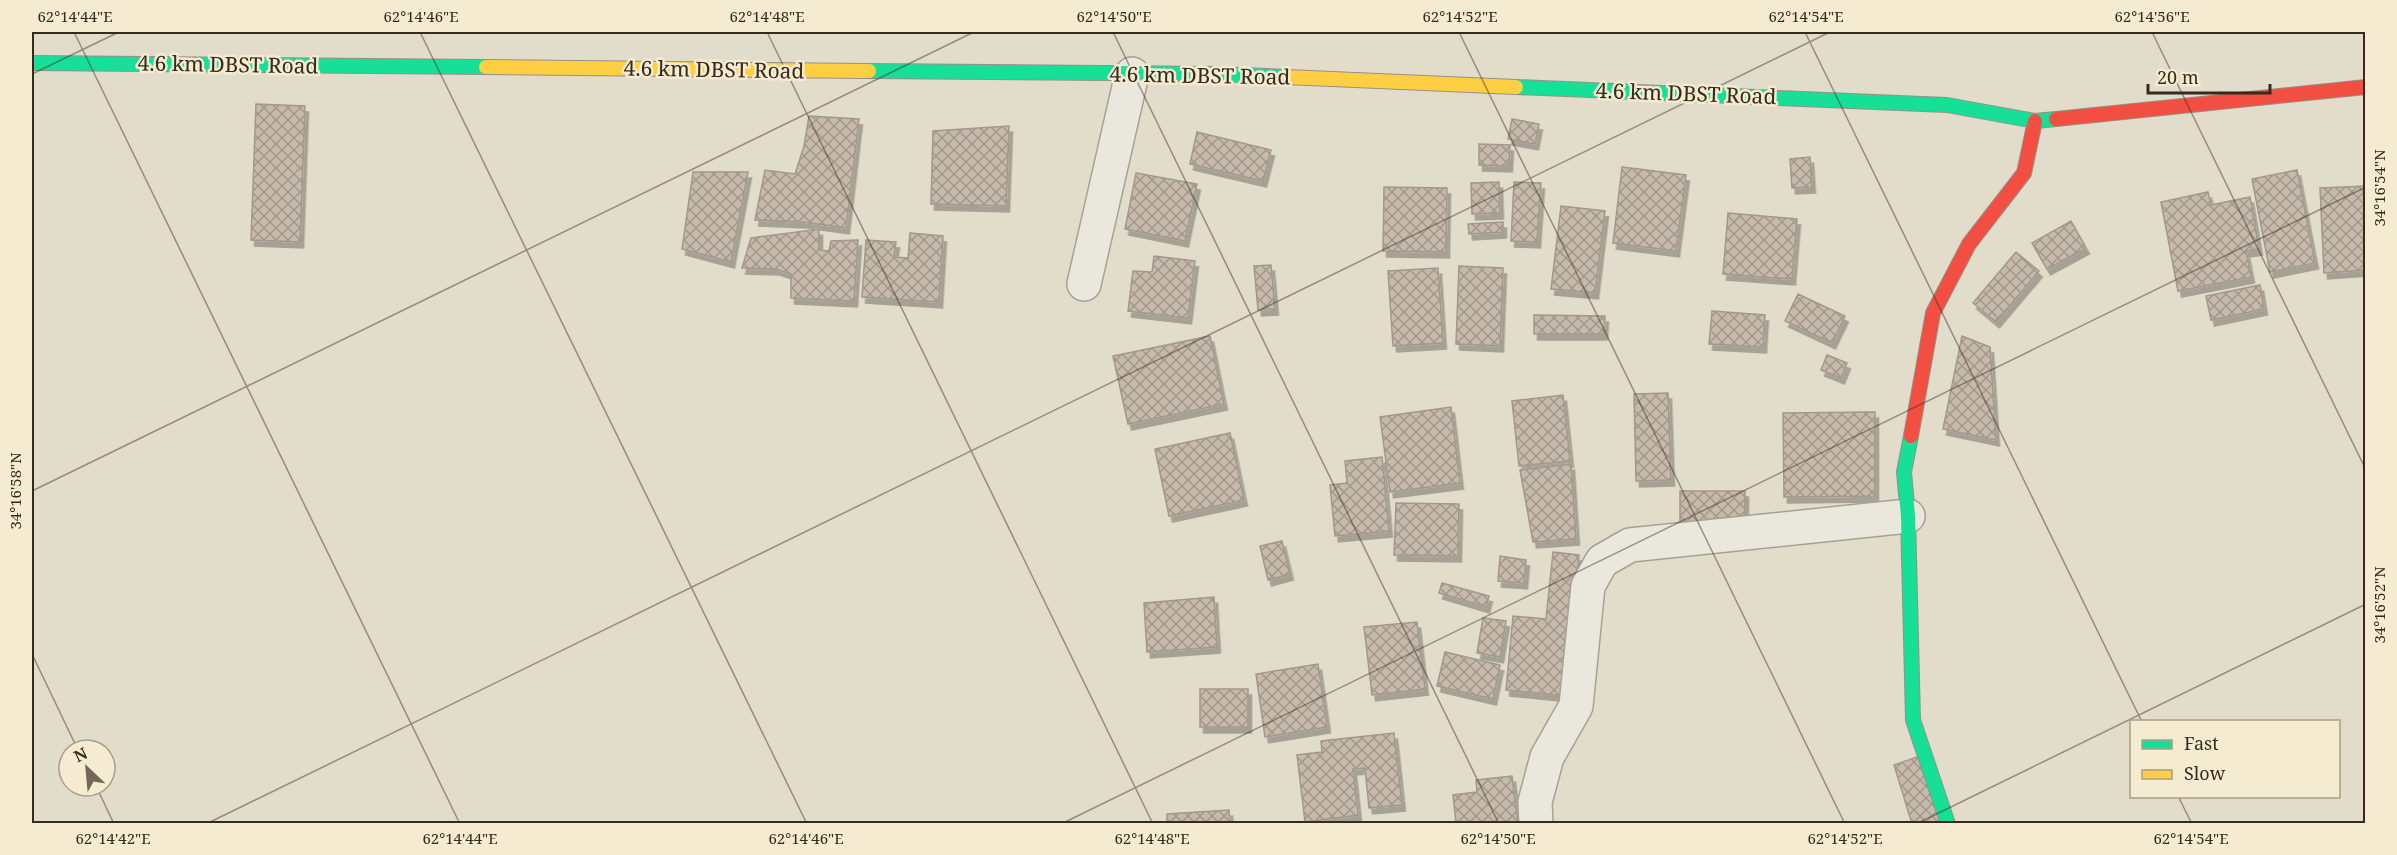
<svg xmlns="http://www.w3.org/2000/svg" width="2397" height="855" viewBox="0 0 2397 855" font-family="'Noto Serif',serif">
<style>
.building{fill:url(#building-cross-hatch);stroke:#a2988b;stroke-width:1.5;filter:url(#shadow)}
.lines{fill:none;stroke-linecap:round;stroke-linejoin:round}
.street-casing{stroke:#a7a194;stroke-width:36}
.fast-casing{stroke:#979085;stroke-width:16}
.slow-casing{stroke:#979085;stroke-width:16}
.jam-casing{stroke:#979085;stroke-width:16}
.street{stroke:#eae7dd;stroke-width:33}
.fast{stroke:#16e098;stroke-width:14}
.slow{stroke:#ffcf43;stroke-width:14}
.jam{stroke:#f24e42;stroke-width:14}
.ticks{fill:none;stroke:#352a1d;stroke-width:1.5;stroke-opacity:0.45}
.labels{text-anchor:middle;stroke-width:5;stroke-linejoin:round;paint-order:stroke}
.street-label{font-size:21px;fill:#352a1d;stroke:#f4ebd1}
.neatline{fill:none;stroke:#352a1d;stroke-width:2}
.ticks-label{font-size:15px;text-anchor:middle;fill:#352a1d}
</style>
<defs>
<pattern id="building-cross-hatch" width="8" height="8" patternUnits="userSpaceOnUse" patternTransform="scale(1.5)"><rect width="8" height="8" fill="#c6baac"/><path d="M0 0l8 8M0 8l8-8" fill="none" stroke="#a2978b"/></pattern>
<filter id="shadow"><feDropShadow dx="3.5" dy="6" stdDeviation="0" flood-color="#0004"/></filter>
</defs>
<rect width="100%" height="100%" fill="#e2dccb"/>
<path class="building" d="M256 104 305 106 300 242 251 240Z
M809 116 859 119 846 228 803 222 755 220 765 170 795 174 804 146Z
M1512 119 1539 124 1535 144 1508 139Z
M1009 126 1006 206 931 204 933 131Z
M1197 132 1271 150 1263 181 1190 164Z
M1479 144 1510 145 1509 166 1479 165Z
M1810 157 1812 187 1792 188 1790 159Z
M1622 167 1686 175 1676 251 1613 243Z
M2297 170 2315 263 2270 272 2252 179Z
M693 172H748L731 262 682 249Z
M1136 173 1197 184 1185 241 1125 229Z
M1499 182 1500 213 1472 214 1471 183Z
M1514 182 1541 183 1537 242 1511 241Z
M2366 186V270L2324 273 2320 188Z
M1384 187 1447 188 1446 252 1383 251Z
M2208 192 2211 205 2250 197 2259 249 2246 251 2251 277 2178 291 2161 202Z
M1561 206 1605 211 1595 293 1551 289Z
M1728 213 1797 219 1792 279 1723 274Z
M2071 221 2086 248 2047 269 2032 243Z
M1503 222V232L1469 234 1468 224Z
M819 229V250L829 251 831 241 858 240 854 301 791 298V274L776 269 742 268 751 238Z
M910 233 943 236 939 302 862 297 866 240 896 242 894 257 908 258Z
M2016 252 2039 271 1996 322 1973 303Z
M1154 256 1195 261 1188 318 1128 311 1133 271 1152 272Z
M1271 265 1275 309 1258 310 1254 266Z
M1459 266 1503 268 1500 346 1456 344Z
M1438 268 1443 343 1393 346 1388 271Z
M2260 285 2264 309 2211 320 2206 296Z
M1798 294 1845 316 1832 343 1785 321Z
M1712 311 1765 315 1763 347 1709 344Z
M1534 315 1605 316 1604 334H1534Z
M1210 336 1224 404 1128 424 1113 356Z
M1962 336 1990 347 1996 440 1943 429Z
M1827 355 1847 363 1841 378 1821 370Z
M1668 393 1671 480 1636 481 1634 394Z
M1563 395 1570 461 1519 466 1512 401Z
M1451 407 1460 483 1390 492 1380 417Z
M1875 412V496L1784 497 1783 413Z
M1230 433 1244 500 1169 516 1155 449Z
M1382 457 1389 531 1335 536 1330 485 1347 483 1345 461Z
M1571 464 1576 539 1533 542 1520 470Z
M1680 491H1745V522L1680 523Z
M1396 503 1459 504 1458 556 1394 555Z
M1282 541 1290 574 1268 580 1260 546Z
M1553 552 1579 555 1565 696 1506 690 1513 616 1546 619Z
M1500 556 1526 560 1524 583 1498 581Z
M1442 583 1489 596 1486 607 1439 593Z
M1214 597 1217 647 1147 652 1144 603Z
M1483 618 1506 621 1500 657 1477 653Z
M1417 622 1425 689 1372 695 1364 627Z
M1445 652 1500 665 1493 699 1437 686Z
M1318 664 1327 727 1265 737 1256 674Z
M1200 689H1248V727H1200Z
M1394 733 1402 805 1369 808 1365 768 1353 769 1358 815 1305 822 1297 755 1322 752 1321 741Z
M1920 756 1941 824H1912L1894 765Z
M1512 776 1518 824H1456L1453 795 1477 792 1476 780Z
M1229 810 1230 824H1167V814Z"/>
<g class="lines">
<defs>
<path id="street" d="M1084 284 1132 74
M1536 824 1535 802 1547 757 1576 706 1588 586 1602 561 1630 545 1908 516"/>
<path id="fast" d="M32 63 486 67
M869 71 1220 74 1286 77
M1516 87 1947 105 2035 121 2056 119
M1911 436 1904 472 1908 516 1913 720 1948 824"/>
<path id="slow" d="M486 67 869 71
M1286 77 1516 87"/>
<path id="jam" d="M2056 119 2366 87
M1911 436 1933 313 1969 244 2024 173 2035 121"/>
</defs>
<use href="#street" class="street-casing"/>
<use href="#fast" class="fast-casing"/>
<use href="#slow" class="slow-casing"/>
<use href="#jam" class="jam-casing"/>
<use href="#street" class="street"/>
<use href="#fast" class="fast"/>
<use href="#slow" class="slow"/>
<use href="#jam" class="jam"/>
</g>
<path class="ticks" d="M74 32 460 824M420 32 807 824M767 32 1153 824M1113 32 1499 824M1459 32 1845 824M1805 32 2142 722M2152 32 2366 470M32 74 119 32M32 491 974 32M32 654 78 750M96 786 114 824M2178 796 2192 824M206 824 1830 32M1061 824 2366 187M1916 824 2366 604"/>
<g class="labels">
<g class="street-label">
<text transform="translate(228 65) rotate(1)" y="7">4.6 km DBST Road</text>
<text transform="translate(714 70) rotate(1)" y="7">4.6 km DBST Road</text>
<text transform="translate(1200 76) rotate(1)" y="7">4.6 km DBST Road</text>
<text transform="translate(1686 94) rotate(2)" y="7">4.6 km DBST Road</text>
</g>
</g>
<rect width="2397" height="855" fill="none" stroke="#f4ebd1" stroke-width="66"/>
<rect x="2130" y="720" width="210" height="78" fill="#f4ebd1" stroke="#a89e89" stroke-width="1.5"/>
<rect x="2142" y="740" width="30" height="9" fill="#16e098" stroke="#a89e89" stroke-width="1.5"/>
<text x="2184" y="750" font-size="18" fill="#352a1d">Fast</text>
<rect x="2142" y="770" width="30" height="9" fill="#ffcf43" stroke="#a89e89" stroke-width="1.5"/>
<text x="2184" y="780" font-size="18" fill="#352a1d">Slow</text>
<g transform="translate(87 768) rotate(334)"><circle r="28" fill="#f4ebd1" stroke="#a89e89" stroke-width="1.5"/>
<path d="M0-4.5L10 22L0 15L-10 22Z" fill="#72685a"/>
<text y="-9" font-size="16" font-weight="bold" text-anchor="middle" fill="#352a1d">N</text>
</g>
<path d="M2148 84v9h122v-9" fill="none" stroke="#352a1d" stroke-width="3"/>
<text x="2157" y="84" font-size="18" fill="#352a1d" stroke="#f4ebd1" stroke-width="4.5" paint-order="stroke">20 m</text>
<rect x="33" y="33" width="2331" height="789" class="neatline"/>
<g class="ticks-label">
<text x="75" y="22">62°14'44"E</text>
<text x="421" y="22">62°14'46"E</text>
<text x="767" y="22">62°14'48"E</text>
<text x="1114" y="22">62°14'50"E</text>
<text x="1460" y="22">62°14'52"E</text>
<text x="1806" y="22">62°14'54"E</text>
<text x="2152" y="22">62°14'56"E</text>
<text transform="translate(2380 188) rotate(-90)" y="5">34°16'54"N</text>
<text transform="translate(16 491) rotate(-90)" y="5">34°16'58"N</text>
<text transform="translate(2380 605) rotate(-90)" y="5">34°16'52"N</text>
<text x="113" y="844">62°14'42"E</text>
<text x="460" y="844">62°14'44"E</text>
<text x="806" y="844">62°14'46"E</text>
<text x="1152" y="844">62°14'48"E</text>
<text x="1498" y="844">62°14'50"E</text>
<text x="1845" y="844">62°14'52"E</text>
<text x="2191" y="844">62°14'54"E</text>
</g>
</svg>
